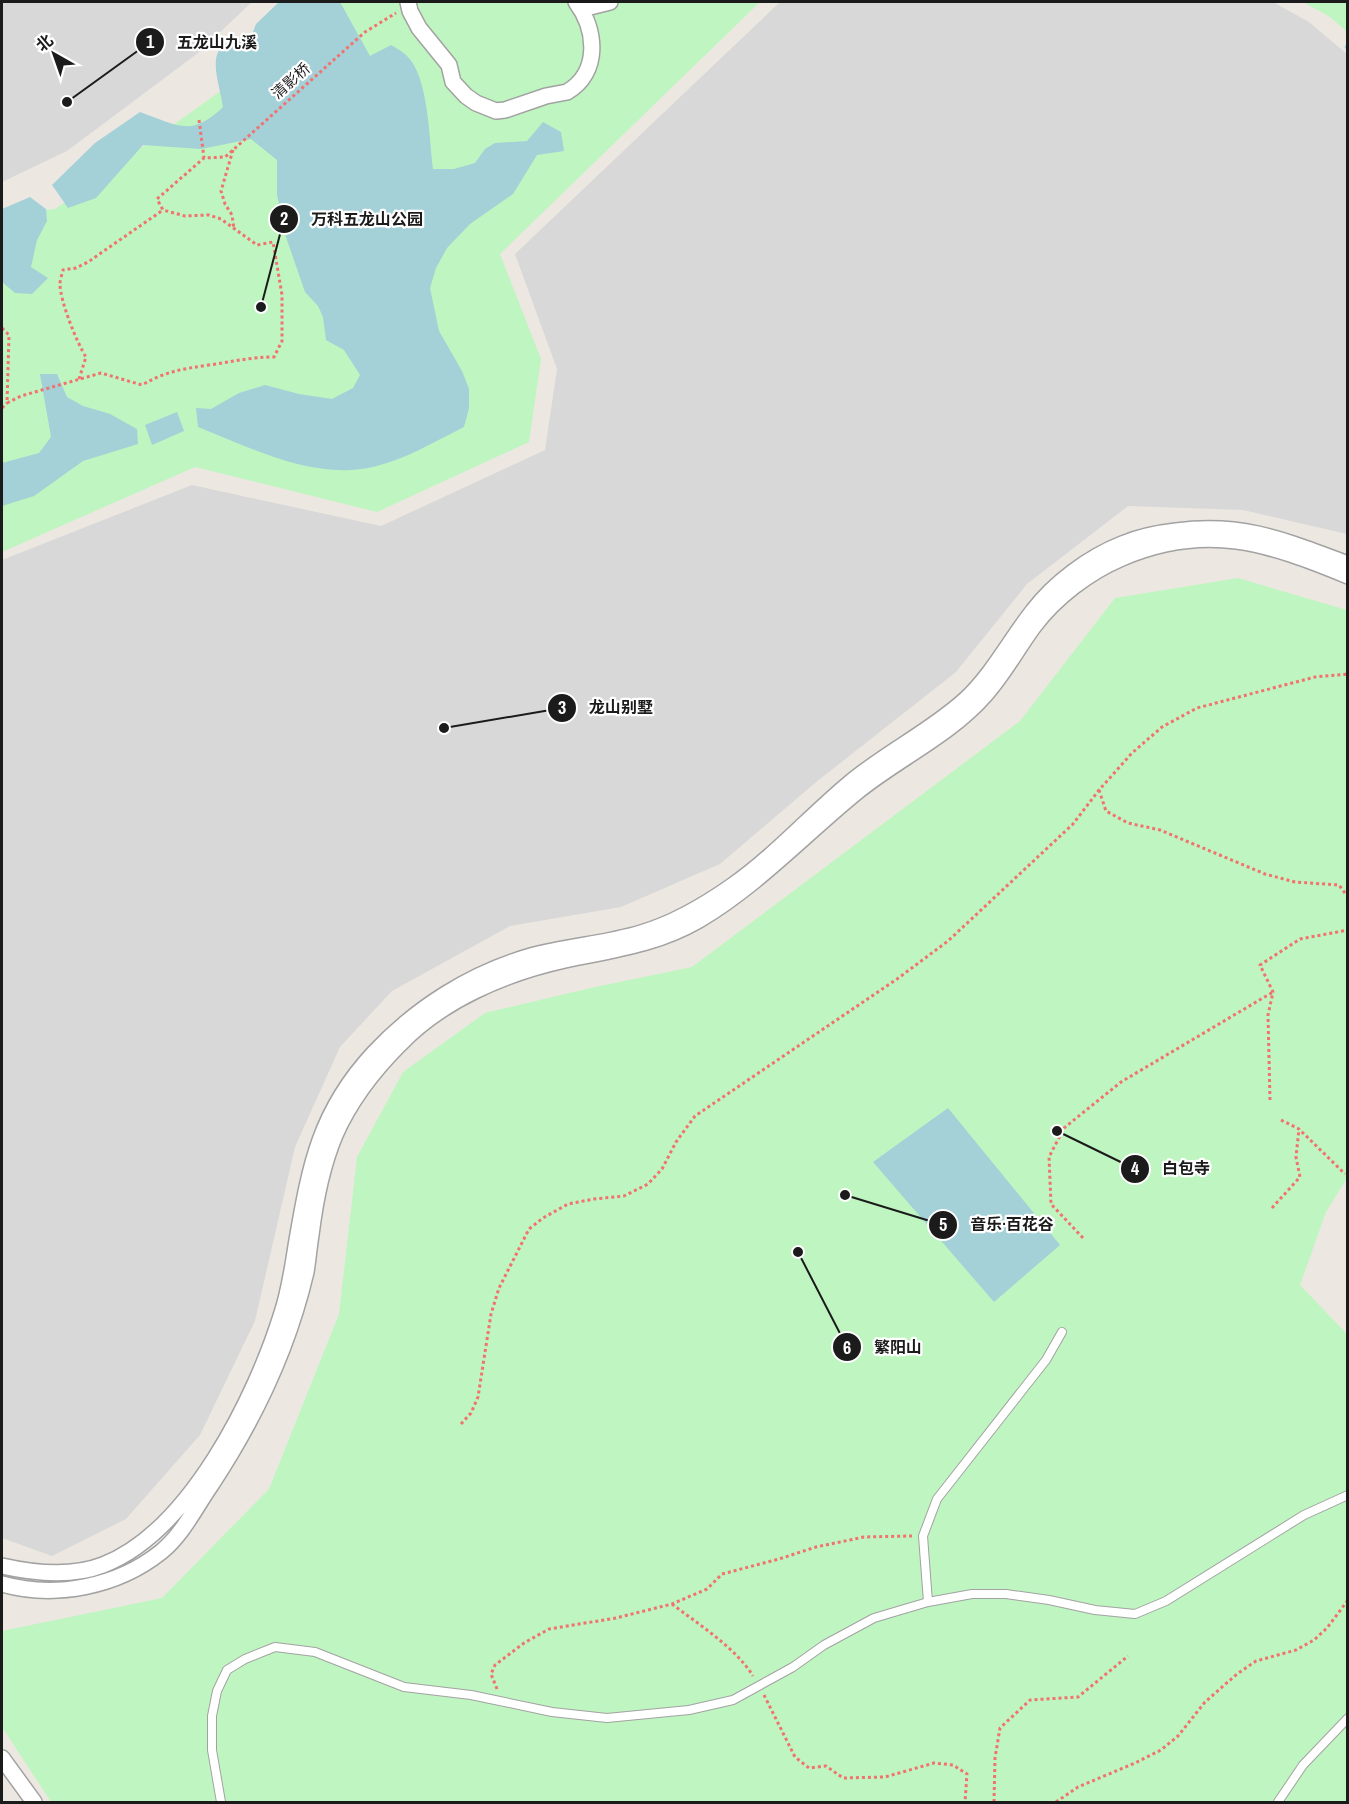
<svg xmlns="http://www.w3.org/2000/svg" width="1349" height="1804" viewBox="0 0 1349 1804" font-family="'Archivo Narrow','Noto Sans SC',sans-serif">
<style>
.residential{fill:#d9d8d8}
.park{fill:#bff5c0}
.water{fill:#a4d0d8}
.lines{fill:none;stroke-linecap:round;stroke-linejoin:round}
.stream{stroke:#a4d0d8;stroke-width:4.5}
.lane-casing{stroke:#a2a2a2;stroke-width:10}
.street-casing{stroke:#a2a2a2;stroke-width:18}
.path{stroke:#f1726e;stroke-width:3;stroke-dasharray:3 3;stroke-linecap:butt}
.lane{stroke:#fff;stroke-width:8}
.street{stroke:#fff;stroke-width:15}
.labels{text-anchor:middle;stroke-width:4.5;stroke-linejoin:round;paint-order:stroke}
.street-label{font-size:15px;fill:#1b1b1b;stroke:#fff}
.leader{fill:none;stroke:#1b1b1b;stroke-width:2}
.callout-dot{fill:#1b1b1b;stroke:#fff;stroke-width:2}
.mark-label{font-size:18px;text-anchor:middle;font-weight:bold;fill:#fff}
.callout-label{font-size:16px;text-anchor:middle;font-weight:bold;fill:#1b1b1b;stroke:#fff;stroke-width:4.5;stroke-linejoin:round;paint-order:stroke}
</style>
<rect width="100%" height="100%" fill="#ece8e1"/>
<path class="residential" d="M2 2H252L198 53 67 151 2 182Z
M780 2H1273L1309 22 1347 54V534L1243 510 1128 506 1027 584 956 672 815 783 720 864 621 907 510 926 392 991 340 1047 295 1147 255 1321 200 1435 126 1519 52 1556 2 1538V560L192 485 381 526 545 450 557 369 515 254Z"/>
<path class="park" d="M319 2H760L500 254 541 359 529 442 377 512 195 467 2 552V214L55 209 281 48Z
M1303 2H1347V32L1330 17Z
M1238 578 1347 610V1178L1326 1212 1300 1285 1347 1334V1802H51L2 1727V1631L162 1598 269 1489 339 1314 357 1157 403 1072 485 1013 595 987 692 967 1020 721 1115 598Z"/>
<path class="water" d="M279 2H340L370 56 391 45C396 48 402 51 406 55 429 75 429 140 433 169H454L475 163 485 149 495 143 527 141 543 122 561 132 564 151 537 155 513 194 470 224 447 248 436 268 430 288 439 331 462 371 469 389V408L464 427C430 444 391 468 352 470 299 473 246 446 198 427L196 408 211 409 239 393 265 385 299 394 332 399 353 388 360 375 344 350 326 340 323 317 318 306 305 292 286 237 277 195V160L251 139 201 149 143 145 96 198 68 208 52 185 95 143 140 112C177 125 191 138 223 107 217 71 201 41 251 37L256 24Z
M30 197 46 209 47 221 37 240 31 267 48 278 32 294 15 293 2 282V209Z
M40 374H57L67 397 83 406 110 414 137 429 138 444 83 461 34 496 2 506V463L39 453 51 437Z
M177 412 184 431 152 445 145 425Z
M948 1108 1060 1245 994 1302 873 1162Z"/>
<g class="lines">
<path class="stream" d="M1347 47 1348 48"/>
<defs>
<path id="lane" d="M928 1602 923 1536 937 1499 1046 1360 1062 1332
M221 1802 212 1750V1716L217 1691 227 1670 245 1659 275 1647 315 1652 404 1687 471 1695 552 1712 607 1718 689 1710 733 1700 793 1667 824 1645 874 1618 928 1602 972 1594H1006L1049 1600 1095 1610 1135 1614 1166 1601 1304 1515 1348 1495
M1278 1802 1303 1765 1348 1718"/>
<path id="street" d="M408 2 410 11 419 28 449 65 453 82 466 96 476 103 496 111 505 110 546 96 567 92C600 73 597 30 576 2
M582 9 610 2
M2 1566C33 1573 72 1577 103 1565 190 1531 256 1397 282 1313 290 1289 293 1264 297 1240 310 1165 320 1111 374 1053 416 1008 471 973 531 956 567 946 605 944 641 933 672 924 705 905 732 886 775 856 811 815 851 782 887 752 931 731 965 700 993 674 1010 640 1033 611 1054 583 1089 557 1122 544 1139 537 1158 533 1176 531 1244 522 1286 541 1348 564
M2 1584C55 1599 117 1587 161 1552 183 1534 195 1508 211 1485 254 1420 288 1349 306 1272 308 1260 309 1247 311 1235 315 1202 322 1166 335 1135 350 1101 374 1070 400 1044 442 1000 506 973 565 960 612 950 656 945 699 920 758 885 805 834 858 791 899 758 950 735 985 695 1004 674 1017 649 1034 626 1056 597 1089 572 1122 558 1206 522 1268 543 1348 576
M2 1758 34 1802"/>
</defs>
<use href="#lane" class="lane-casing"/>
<use href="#street" class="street-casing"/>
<path class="path" d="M199 120 204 158
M233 150 221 191 225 204 232 215 234 229
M2 328 9 335 7 403 21 396 101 373 142 385C166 371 183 369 209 365 231 362 251 357 274 357L282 341V295L273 242 257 245 221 219 209 215 185 216 163 210 157 199 204 158 225 157 365 32 396 13
M79 379 86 357C77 343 60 301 60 284 60 280 62 274 63 270L76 268 88 262 163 210
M2 408 7 403
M1099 790 1106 811 1128 823 1160 830 1265 874 1295 882 1339 885 1348 897
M1270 1100 1268 1015 1273 992 1260 965 1300 939 1348 930
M1281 1120 1299 1129 1345 1174
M1272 1208 1300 1177 1296 1157 1299 1129
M1083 1238 1051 1204 1049 1157 1064 1128 1121 1082 1273 992
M461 1424 471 1413 478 1397 491 1314 499 1288 529 1229 543 1218 568 1204 594 1199 624 1196 648 1184 662 1169 676 1142 695 1116 897 979 948 941 1073 824 1099 790 1132 753 1162 727 1197 708 1315 677 1348 674
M672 1604C698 1624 736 1648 753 1676
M497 1689 491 1674 495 1665 524 1643 549 1629 616 1618 672 1604 707 1589 722 1574 779 1559 816 1547 864 1537 912 1536
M764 1695 795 1757 809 1768 826 1766 843 1778 885 1777 934 1763 953 1765 967 1774 965 1802
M994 1802 995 1758 1000 1728 1030 1700 1078 1697 1128 1656
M1056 1802 1078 1787 1135 1763 1161 1750 1178 1736 1205 1702 1237 1674 1256 1661 1296 1650 1314 1640 1327 1628 1348 1600"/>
<use href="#lane" class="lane"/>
<use href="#street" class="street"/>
</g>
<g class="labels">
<g class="street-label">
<text transform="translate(291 81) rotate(-42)" y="5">清影桥</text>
</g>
</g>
<path class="leader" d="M67 102L150 42M261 307L284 219M444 728L562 708M1057 1131L1135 1169M845 1195L943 1225M798 1252L847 1347"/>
<g class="callout-dot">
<circle cx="67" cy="102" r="6"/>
<circle cx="261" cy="307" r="6"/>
<circle cx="444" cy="728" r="6"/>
<circle cx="1057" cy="1131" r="6"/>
<circle cx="845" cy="1195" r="6"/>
<circle cx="798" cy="1252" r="6"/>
<circle cx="150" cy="42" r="15"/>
<circle cx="284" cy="219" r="15"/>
<circle cx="562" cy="708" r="15"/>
<circle cx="1135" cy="1169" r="15"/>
<circle cx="943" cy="1225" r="15"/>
<circle cx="847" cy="1347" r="15"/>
</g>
<g class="mark-label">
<text x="150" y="48">1</text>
<text x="284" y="225">2</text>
<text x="562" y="714">3</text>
<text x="1135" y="1175">4</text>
<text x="943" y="1231">5</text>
<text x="847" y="1354">6</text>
</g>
<g class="callout-label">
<text x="217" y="48">五龙山九溪</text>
<text x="367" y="225">万科五龙山公园</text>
<text x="621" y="713">龙山别墅</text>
<text x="1186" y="1174">白包寺</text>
<text x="1012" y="1230">音乐·百花谷</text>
<text x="898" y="1353">繁阳山</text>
</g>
<rect width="1349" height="1804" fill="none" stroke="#1b1b1b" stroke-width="6"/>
<g transform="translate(54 54) rotate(320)" stroke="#ffffff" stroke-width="4.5" paint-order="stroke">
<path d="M0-4.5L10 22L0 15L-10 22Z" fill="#1b1b1b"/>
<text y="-9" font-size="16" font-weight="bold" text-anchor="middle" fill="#1b1b1b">北</text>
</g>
</svg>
